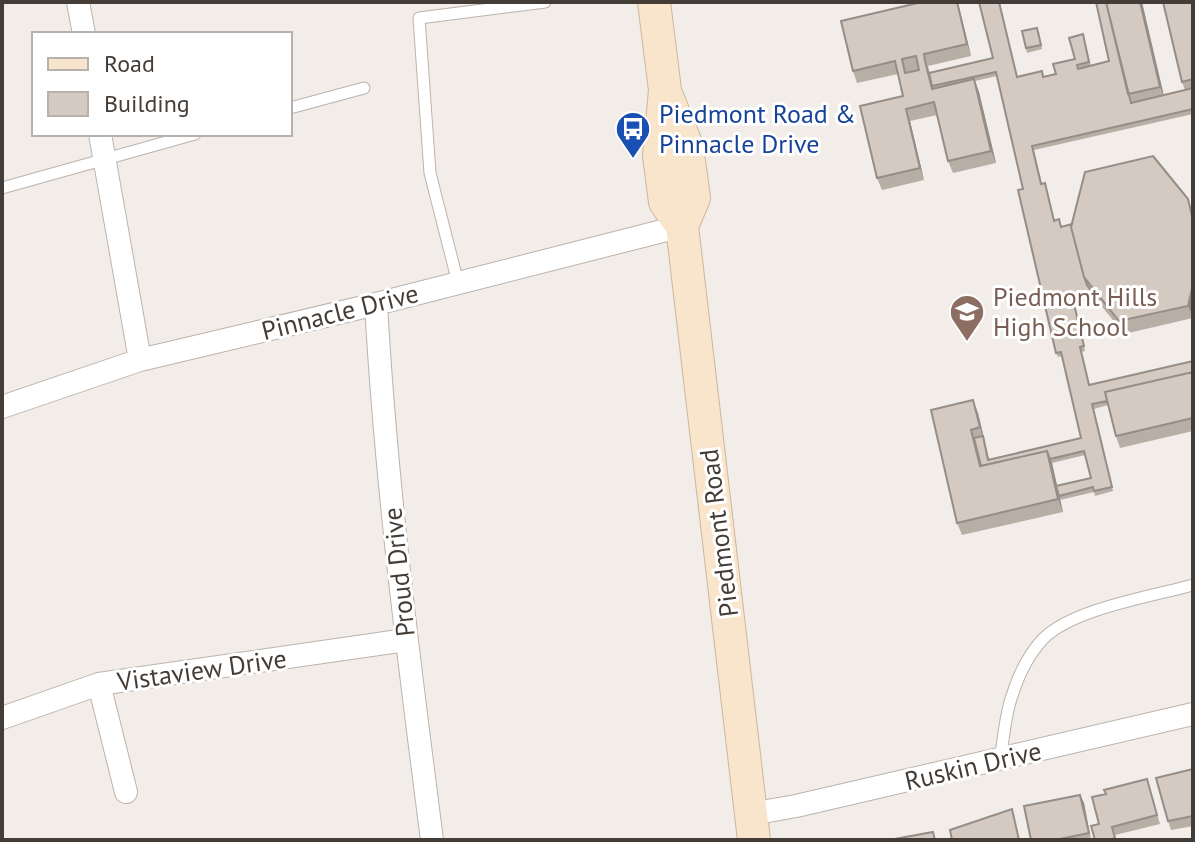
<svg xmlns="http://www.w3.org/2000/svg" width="1195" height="842" viewBox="0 0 1195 842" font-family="'PT Sans',sans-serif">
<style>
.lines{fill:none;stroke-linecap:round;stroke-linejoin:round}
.service-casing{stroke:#bcb3ab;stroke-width:13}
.minor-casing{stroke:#bcb3ab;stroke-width:24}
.secondary-casing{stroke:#ccb79c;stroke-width:34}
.service{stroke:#fff;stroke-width:11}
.minor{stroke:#fff;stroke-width:22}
.secondary{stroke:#f8e5cb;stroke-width:32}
.wall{fill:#b7aea6;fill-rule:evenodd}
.shaded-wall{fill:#958d87}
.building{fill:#d5cac1;stroke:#958d87;stroke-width:2;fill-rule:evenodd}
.labels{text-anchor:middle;stroke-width:6;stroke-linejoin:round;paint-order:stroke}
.transit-label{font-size:26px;fill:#164399;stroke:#fff;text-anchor:start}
.education-label{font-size:26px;fill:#785e54;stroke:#fff;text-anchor:start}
.street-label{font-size:26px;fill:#443d37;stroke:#fff}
</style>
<rect width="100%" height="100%" fill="#f2ede8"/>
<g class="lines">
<defs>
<path id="service" d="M290 108 364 88
M2 188 195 134
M458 283 430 173 419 18 545 2
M1000 759C1004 738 1005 713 1013 693 1019 674 1029 654 1043 639 1072 609 1153 596 1193 585"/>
<path id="minor" d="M78 2 84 34
M100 134 140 360
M376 304C386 484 409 662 432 840
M2 407 140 360 376 304 682 226
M99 684 126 792
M2 718 99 684 406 640
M751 814 796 806 1193 714"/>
<path id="secondary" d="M654 2 665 90 659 156 665 202 682 226 754 840
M667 96 687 146 694 198 682 226"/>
</defs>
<use href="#service" class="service-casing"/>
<use href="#minor" class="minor-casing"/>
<use href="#secondary" class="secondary-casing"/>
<use href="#service" class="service"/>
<use href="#minor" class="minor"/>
<use href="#secondary" class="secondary"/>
</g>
<path class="wall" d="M1142 2 1163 95 1185 90 1182 82 1193 2V114L1034 150 1042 184 1055 220 1061 227 1188 199 1193 212V318L1124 334 1096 299 1075 305 1085 351 1081 352 1089 385 1193 361V431L1120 448 1116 436 1108 405 1094 409 1113 491 1095 496 1094 492 1060 500 1063 512 962 535 957 523 931 410 978 413 989 459 1081 438 1062 356 1058 357 1056 353 1023 189 997 76 975 81 979 92 996 163 953 173 948 161 937 115 910 121 924 180 882 190 877 178 903 96 898 74 857 83 853 71 959 7 971 56 928 66 930 73 993 58 1017 77H1044L1056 74 1075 59 1083 34 1091 66 1109 61ZM1085 455 1091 478 1057 486 1052 463Z
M1039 32 1042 49 1027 53 1026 48Z
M1193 769V826L1171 830 1168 821Z
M1147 779 1160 824 1115 835 1116 840H1095L1106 794Z
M1080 795 1084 803 1091 840H1031Z"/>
<path class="shaded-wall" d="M957 2 959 7 971 56 967 44Z
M1140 2H1142L1165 100 1160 87Z
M974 79 979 92 996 163 991 151Z
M906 109 910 121 924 180 920 168Z
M1193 284V318L1188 306Z
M973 400 978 413 990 464 980 427Z
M1047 451 1052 463 1063 512 1058 499Z
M1080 795 1084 803 1091 840 1089 833Z"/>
<path class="building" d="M922 2H957L967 44 924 54 925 61 932 89 974 79 991 151 948 161 934 102 906 109 920 168 877 178 860 106 903 96 895 61 853 71 841 21ZM916 56 919 70 905 73 902 59Z
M979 2H999L1017 77 1042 71 1043 77 1056 74 1053 64 1075 59 1069 38 1083 34 1089 62 1077 65 1078 69 1109 61 1096 2H1106L1131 103 1193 88V109L1032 146 1041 184 1045 183 1054 221 1059 219 1061 227 1072 224 1071 227 1084 277 1087 285 1094 295 1073 300 1084 346 1080 347 1089 385 1193 361V372L1105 392 1107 401 1092 404 1112 487 1094 491 1093 487 1059 496 1056 486 1091 478 1084 451 1050 459 1047 451 981 466 974 438 983 436 988 460 1081 438 1061 352 1056 353 1018 190 1023 189 996 72 932 86 929 73 993 58Z
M1106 2H1140L1160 87 1128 94Z
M1163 2H1193V79L1182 82Z
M1037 28 1041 45 1026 48 1022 31Z
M1153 156 1188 199 1193 220V284L1188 306 1119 321 1084 277 1071 227 1085 172Z
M1193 372V418L1116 436 1105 392Z
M973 400 980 427 971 430 980 466 1047 451 1058 499 957 523 931 410Z
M1193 769V816L1168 821 1156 778Z
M1147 779 1157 815 1112 827 1115 838 1108 840H1095L1091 826 1099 824 1092 797 1106 794 1104 790Z
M1080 795 1089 833 1055 840H1031L1024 806Z
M1012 809 1019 840H952L950 830Z
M933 832 935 840H889Z"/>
<defs>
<symbol id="bus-pin" viewBox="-11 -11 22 30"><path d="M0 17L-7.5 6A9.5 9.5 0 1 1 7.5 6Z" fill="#1a4fb4" stroke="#fff"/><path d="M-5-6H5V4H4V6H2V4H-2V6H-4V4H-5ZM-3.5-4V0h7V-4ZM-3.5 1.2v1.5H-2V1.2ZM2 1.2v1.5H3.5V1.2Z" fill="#fff"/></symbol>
<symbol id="school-pin" viewBox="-11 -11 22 30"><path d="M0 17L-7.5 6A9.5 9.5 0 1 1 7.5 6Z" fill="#8d6e63" stroke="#fff"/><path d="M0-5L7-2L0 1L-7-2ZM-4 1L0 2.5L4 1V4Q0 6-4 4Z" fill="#fff"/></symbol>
</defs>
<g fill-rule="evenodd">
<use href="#bus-pin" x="613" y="109" width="40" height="54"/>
<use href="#school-pin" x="947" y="292" width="40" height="54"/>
</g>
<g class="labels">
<g class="transit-label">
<text x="659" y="123">Piedmont Road &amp;<tspan x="659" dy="30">Pinnacle Drive</tspan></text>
</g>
<g class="education-label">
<text x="993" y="306">Piedmont Hills<tspan x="993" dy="30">High School</tspan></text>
</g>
<g class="street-label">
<text transform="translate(340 312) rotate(-14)" y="9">Pinnacle Drive</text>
<text transform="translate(719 533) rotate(-97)" y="9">Piedmont Road</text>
<text transform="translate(399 572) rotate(-96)" y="9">Proud Drive</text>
<text transform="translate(202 670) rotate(-8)" y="9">Vistaview Drive</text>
<text transform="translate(973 766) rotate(-13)" y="9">Ruskin Drive</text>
</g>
</g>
<rect width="1195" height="842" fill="none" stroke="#443d37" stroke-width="8"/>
<rect x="32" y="32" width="260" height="104" fill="#ffffff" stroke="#b4b1af" stroke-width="2"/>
<rect x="48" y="58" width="40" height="12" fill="#f8e5cb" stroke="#b4b1af" stroke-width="2"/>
<text x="104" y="72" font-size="24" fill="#443d37">Road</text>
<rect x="48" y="92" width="40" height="24" fill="#d5cac1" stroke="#b4b1af" stroke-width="2"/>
<text x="104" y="112" font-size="24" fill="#443d37">Building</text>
</svg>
